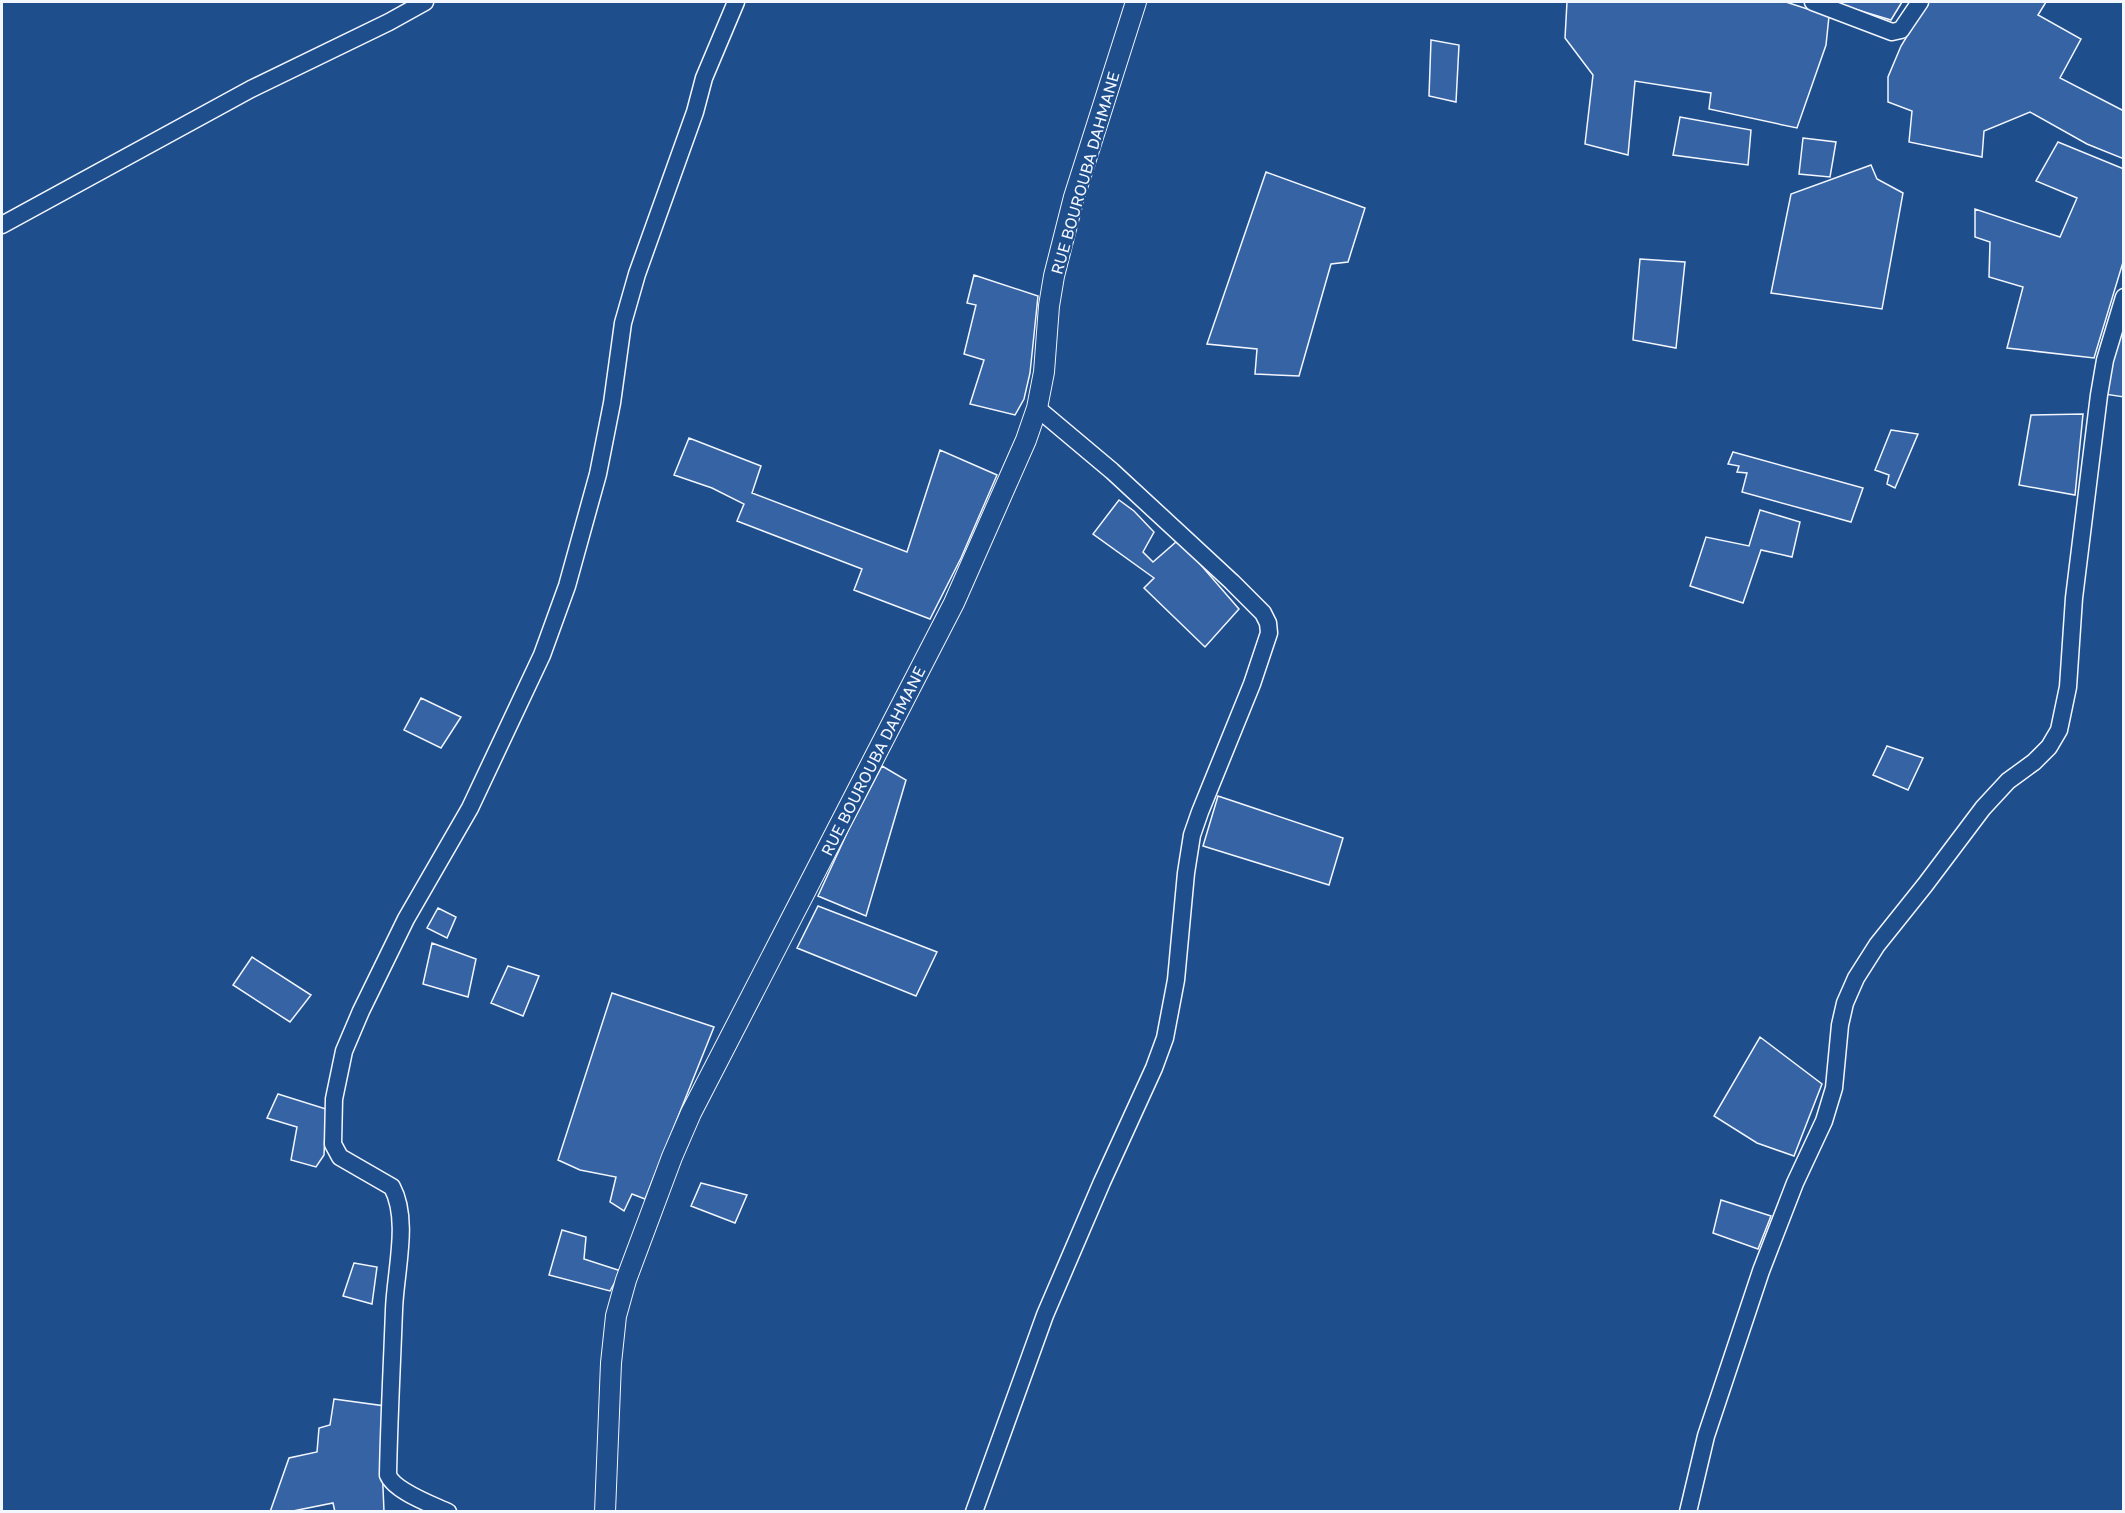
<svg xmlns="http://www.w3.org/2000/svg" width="2125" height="1513" viewBox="0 0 2125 1513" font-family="'Golos Text',sans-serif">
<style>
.building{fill:#3563a3;stroke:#f2f6ff;stroke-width:1.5}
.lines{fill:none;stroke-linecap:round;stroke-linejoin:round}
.minor-casing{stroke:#f2f6ff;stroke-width:19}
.tertiary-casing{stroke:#f2f6ff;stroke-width:22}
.minor{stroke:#1f4e8c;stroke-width:16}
.tertiary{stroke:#1f4e8c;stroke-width:20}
.labels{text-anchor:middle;stroke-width:4.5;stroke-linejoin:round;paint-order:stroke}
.street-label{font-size:16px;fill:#f2f6ff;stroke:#1f4e8c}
</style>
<rect width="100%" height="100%" fill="#1f4e8c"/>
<path class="building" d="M1567 2H1786L1829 16 1826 45 1797 128 1709 109 1711 93 1635 81 1628 155 1585 144 1593 75 1565 38Z
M1831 2H1902L1891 20Z
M1928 2H2046L2038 15 2081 39 2060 78 2124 111V159L2087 144 2030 112 1984 131 1982 157 1909 142 1912 111 1888 102V77L1901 46Z
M1431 40 1459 45 1456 102 1429 96Z
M1680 117 1751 130 1748 165 1673 155Z
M1803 138 1836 142 1830 177 1799 174Z
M2058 142 2124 169V259L2094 358 2007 348 2023 287 1989 277 1990 242 1975 237V209L2060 237 2077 198 2036 181Z
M1871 165 1877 179 1903 193 1882 309 1771 293 1791 194Z
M1266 172 1365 208 1348 262 1331 264 1299 376 1255 374 1257 349 1207 344Z
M1640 259 1685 262 1676 348 1633 340Z
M974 275 1038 296 1030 373 1024 399 1015 415 970 404 984 360 964 354 976 305 967 303Z
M2124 313V397L2104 394Z
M2083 414 2075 495 2019 485 2031 415Z
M1891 430 1918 434 1895 488 1887 484 1889 475 1875 470Z
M689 438 761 466 752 493 907 552 940 450 997 475 961 558 930 619 854 590 862 569 737 521 744 504 712 488 674 475Z
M1733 452 1863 488 1851 522 1742 492 1747 473 1737 472 1739 466 1728 464Z
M1119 500 1134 511 1154 532 1143 552 1153 562 1176 542 1187 549 1239 609 1205 647 1144 588 1154 578 1093 534Z
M1760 510 1800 522 1792 557 1761 550 1743 603 1690 586 1706 537 1749 546Z
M421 698 461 717 441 748 404 730Z
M1887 746 1923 758 1908 790 1873 775Z
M882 766 906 780 866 916 818 896 848 831Z
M1218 796 1343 838 1329 885 1203 846Z
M818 906 937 952 916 996 797 948Z
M438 908 456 917 447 938 427 928Z
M432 943 476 959 468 997 423 984Z
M252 957 311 995 290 1022 233 985Z
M508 966 539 976 523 1016 491 1003Z
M612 993 714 1027 645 1199 632 1194 624 1211 610 1202 616 1177 580 1170 558 1160Z
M1760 1037 1822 1084 1794 1156 1757 1143 1714 1116Z
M278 1094 326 1109 324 1155 316 1167 291 1160 297 1127 267 1118Z
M701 1183 747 1195 735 1223 691 1206Z
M1721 1200 1771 1216 1758 1249 1713 1233Z
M562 1230 586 1237 584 1259 621 1271 610 1291 549 1275Z
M354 1263 377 1267 372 1304 343 1296Z
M334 1399 385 1406 382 1463 384 1512H335L333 1503 288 1512H270L289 1458 317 1452 319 1428 330 1425Z"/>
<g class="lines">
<defs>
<path id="minor" d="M1813 2 1892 32 1901 30 1920 2
M2 225 251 89 389 22 425 2
M448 1512C433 1505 394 1491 388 1475 389 1420 392 1365 394 1310 395 1273 410 1220 392 1187L340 1157 333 1144 334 1099 344 1051 361 1011 406 919 470 808 542 655 567 586 598 474 612 403 623 323 637 274 695 112 704 78 736 2
M974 1512 1045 1315 1102 1182 1154 1068 1165 1038 1176 980 1186 873 1192 835 1200 812 1252 684 1269 633 1268 623 1263 613 1232 582 1112 471 1037 408
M1688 1512 1706 1436 1761 1271 1795 1183 1824 1121 1834 1088 1840 1025 1845 1003 1856 978 1877 945 1925 885 1983 808 2008 781 2034 762 2049 747 2059 730 2068 687 2074 598 2099 395 2105 360 2124 297"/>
<path id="tertiary" d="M605 1512 611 1363 616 1316 626 1280 672 1157 691 1113 954 603 1026 440 1037 408 1044 372 1049 306 1054 276 1074 197 1136 2"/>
</defs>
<use href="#minor" class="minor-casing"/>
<use href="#tertiary" class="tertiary-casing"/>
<use href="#minor" class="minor"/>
<use href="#tertiary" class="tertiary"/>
</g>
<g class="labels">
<g class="street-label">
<text transform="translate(1085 173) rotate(-74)" y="6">RUE BOUROUBA DAHMANE</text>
<text transform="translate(873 761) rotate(-63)" y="6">RUE BOUROUBA DAHMANE</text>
</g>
</g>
<rect width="2125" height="1513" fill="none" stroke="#f2f6ff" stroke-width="6"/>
</svg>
